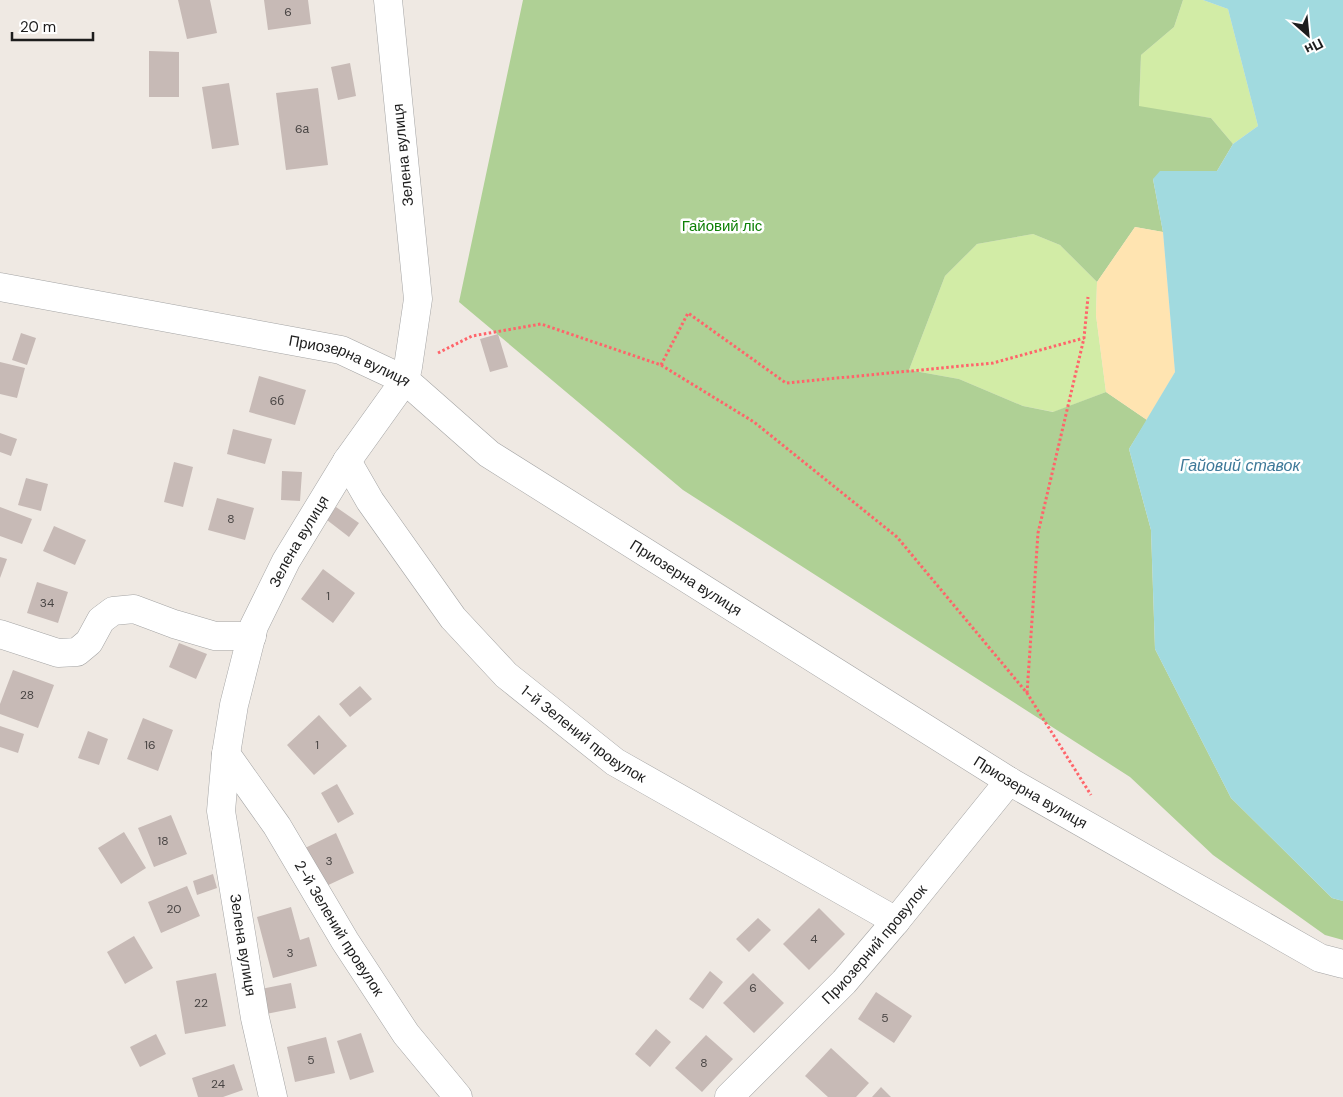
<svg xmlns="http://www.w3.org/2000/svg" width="1343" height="1097" viewBox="0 0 1343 1097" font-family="'DM Sans',sans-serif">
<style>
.grass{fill:#d2eca6}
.forest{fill:#afd095}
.sand{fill:#ffe4b1}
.water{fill:#a1dadf}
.building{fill:#c7bab6}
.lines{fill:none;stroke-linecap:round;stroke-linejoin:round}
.street-casing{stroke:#a4a4a4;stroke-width:29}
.path{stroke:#ff646a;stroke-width:3;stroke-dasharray:2.5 2.5;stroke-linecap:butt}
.street{stroke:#fff;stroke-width:28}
.labels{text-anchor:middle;stroke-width:5;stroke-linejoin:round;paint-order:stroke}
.number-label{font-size:12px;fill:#484443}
.street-label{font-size:15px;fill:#1d1d1d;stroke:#fff}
.park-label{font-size:15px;fill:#0e8006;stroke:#fff}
.water-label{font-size:16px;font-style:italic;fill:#3e7999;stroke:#fff}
</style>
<rect width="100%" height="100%" fill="#efe9e3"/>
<path class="grass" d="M1183 0H1203L1228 9 1258 126 1233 144 1211 118 1139 107 1141 55 1174 27Z
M1033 234 1060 245 1097 282 1096 315 1106 392 1054 412 1023 406 959 379 909 370 945 276 977 244Z"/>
<path class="forest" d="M523 0H1183L1174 27 1141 55 1139 106 1211 118 1233 144 1217 171 1153 179 1163 232 1135 227 1097 282 1060 245 1033 234 977 244 945 276 909 370 959 379 1023 406 1053 412 1106 392 1147 420 1129 449 1151 530 1155 649 1231 798 1332 898 1343 901V940L1325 935 1213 855 1130 777 683 490 459 302Z"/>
<path class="sand" d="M1135 227 1163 232 1175 372 1147 420 1106 392 1096 315 1097 282Z"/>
<path class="water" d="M1203 0H1343V901L1332 898 1231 798 1155 649 1151 530 1129 449 1175 372 1163 232 1153 179 1160 171H1217L1233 144 1258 126 1228 9Z"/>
<path class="building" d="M178 0H210L217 33 187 39Z
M264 0H308L311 24 268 30Z
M149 51 179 52V97H149Z
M350 63 356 96 338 100 331 67Z
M229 83 239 145 212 149 202 87Z
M318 88 328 165 286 170 276 93Z
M21 333 36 338 27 365 12 360Z
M498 334 508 367 490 372 480 339Z
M0 362 25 368 17 398 0 394Z
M259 376 306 390 295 425 249 412Z
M233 429 272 439 265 464 227 454Z
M0 433 17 439 11 456 0 452Z
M174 462 193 467 183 507 164 502Z
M282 471 302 472 300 501 281 500Z
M26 478 48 484 41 511 18 505Z
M217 498 254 508 245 540 208 530Z
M0 507 32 519 22 544 0 536Z
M336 507 359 523 349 537 327 520Z
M54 526 86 540 75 565 43 551Z
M0 557 7 559 0 578Z
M323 569 355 593 333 623 301 599Z
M37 582 68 592 58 623 27 613Z
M179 643 207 654 196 679 169 667Z
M13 670 54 685 38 728 0 714V704Z
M360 686 372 699 350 717 339 704Z
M319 715 347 746 314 775 287 745Z
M143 718 173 730 158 771 127 759Z
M0 726 24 734 18 753 0 747Z
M88 731 108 739 99 765 78 758Z
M337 784 354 814 338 823 321 793Z
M171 815 187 854 154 867 138 828Z
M124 832 146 868 121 884 98 848Z
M336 833 354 873 322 888 303 849Z
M213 874 217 888 197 895 193 881Z
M187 886 200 916 161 933 148 902Z
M291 907 300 940 309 937 317 966 273 978 257 917Z
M819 908 845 934 809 970 783 944Z
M758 918 771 930 749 952 736 939Z
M134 936 153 968 125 984 107 952Z
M710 971 723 982 703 1009 689 999Z
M216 973 226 1026 185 1034 176 981Z
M753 973 784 1003 754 1033 723 1003Z
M291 983 296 1008 266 1014 261 989Z
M876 992 912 1016 894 1043 858 1019Z
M656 1029 671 1042 650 1067 635 1054Z
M361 1033 374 1072 350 1080 337 1041Z
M156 1034 166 1054 140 1067 130 1047Z
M706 1035 733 1059 702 1092 675 1068Z
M326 1037 335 1073 295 1082 287 1047Z
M831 1048 869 1083 856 1097H828L805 1076Z
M234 1064 243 1090 223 1097H198L192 1078Z
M881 1087 891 1097H872Z"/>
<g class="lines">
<defs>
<g id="street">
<path id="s1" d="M0 287 341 350 405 380 489 454 1009 781 1320 958 1343 964"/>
<path id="s2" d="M347 461 370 501 453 618 506 675 615 762 896 921"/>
<path d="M0 634 58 653 77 652 89 642 101 620 113 611 134 609 174 624 215 636H252"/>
<path id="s3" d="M226 754 277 826 345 941 406 1034 458 1097"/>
<path id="s4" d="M273 1097 255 1018 221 811 226 754 234 705 254 626 286 561 347 461 405 380 408 367 418 299 388 0"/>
<path id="s5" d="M729 1097 844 982 896 921 1009 781"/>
</g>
</defs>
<use href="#street" class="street-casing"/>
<path class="path" d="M438 353 472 336 541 324 661 365 754 422 897 537 1027 693 1091 795
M661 365 688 313 786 383 993 363 1084 338
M1027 693 1038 533 1084 338 1088 297"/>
<use href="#street" class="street"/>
</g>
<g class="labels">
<g class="number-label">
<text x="288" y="16">6</text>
<text x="302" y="133">6а</text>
<text x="277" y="405">6б</text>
<text x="231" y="523">8</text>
<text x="328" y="600">1</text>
<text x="47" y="607">34</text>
<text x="27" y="699">28</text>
<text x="150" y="749">16</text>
<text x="317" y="749">1</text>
<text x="163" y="845">18</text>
<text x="329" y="865">3</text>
<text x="174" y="913">20</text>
<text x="814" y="943">4</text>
<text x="290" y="957">3</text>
<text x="753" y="992">6</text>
<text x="201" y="1007">22</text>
<text x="885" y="1022">5</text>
<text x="311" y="1064">5</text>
<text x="704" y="1067">8</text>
<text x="218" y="1088">24</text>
</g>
<g class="street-label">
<text transform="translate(403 155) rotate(-96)" y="5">Зелена вулиця</text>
<text dy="5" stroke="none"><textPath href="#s1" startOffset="358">Приозерна вулиця</textPath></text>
<text dy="5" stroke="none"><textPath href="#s4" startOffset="575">Зелена вулиця</textPath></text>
<text dy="5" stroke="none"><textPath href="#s1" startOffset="762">Приозерна вулиця</textPath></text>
<text dy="5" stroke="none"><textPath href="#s2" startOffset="365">1-й Зелений провулок</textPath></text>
<text dy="5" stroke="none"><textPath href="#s1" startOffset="1168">Приозерна вулиця</textPath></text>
<text dy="5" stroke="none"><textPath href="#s3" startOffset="208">2-й Зелений провулок</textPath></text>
<text dy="5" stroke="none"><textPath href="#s5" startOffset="211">Приозерний провулок</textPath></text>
<text transform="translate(243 945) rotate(81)" y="5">Зелена вулиця</text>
</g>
<g class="park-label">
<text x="722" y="231">Гайовий ліс</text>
</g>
<g class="water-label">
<text x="1240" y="471">Гайовий ставок</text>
</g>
</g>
<g transform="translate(1308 35) rotate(153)" stroke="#ffffff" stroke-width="4" paint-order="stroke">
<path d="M0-4L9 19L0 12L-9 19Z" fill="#1d1d1d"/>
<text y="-8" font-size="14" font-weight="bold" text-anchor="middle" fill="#1d1d1d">Пн</text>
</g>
<path d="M12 32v8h81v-8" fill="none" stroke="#1d1d1d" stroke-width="2.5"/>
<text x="20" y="32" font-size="15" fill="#1d1d1d" stroke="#ffffff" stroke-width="4" paint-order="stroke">20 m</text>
</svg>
